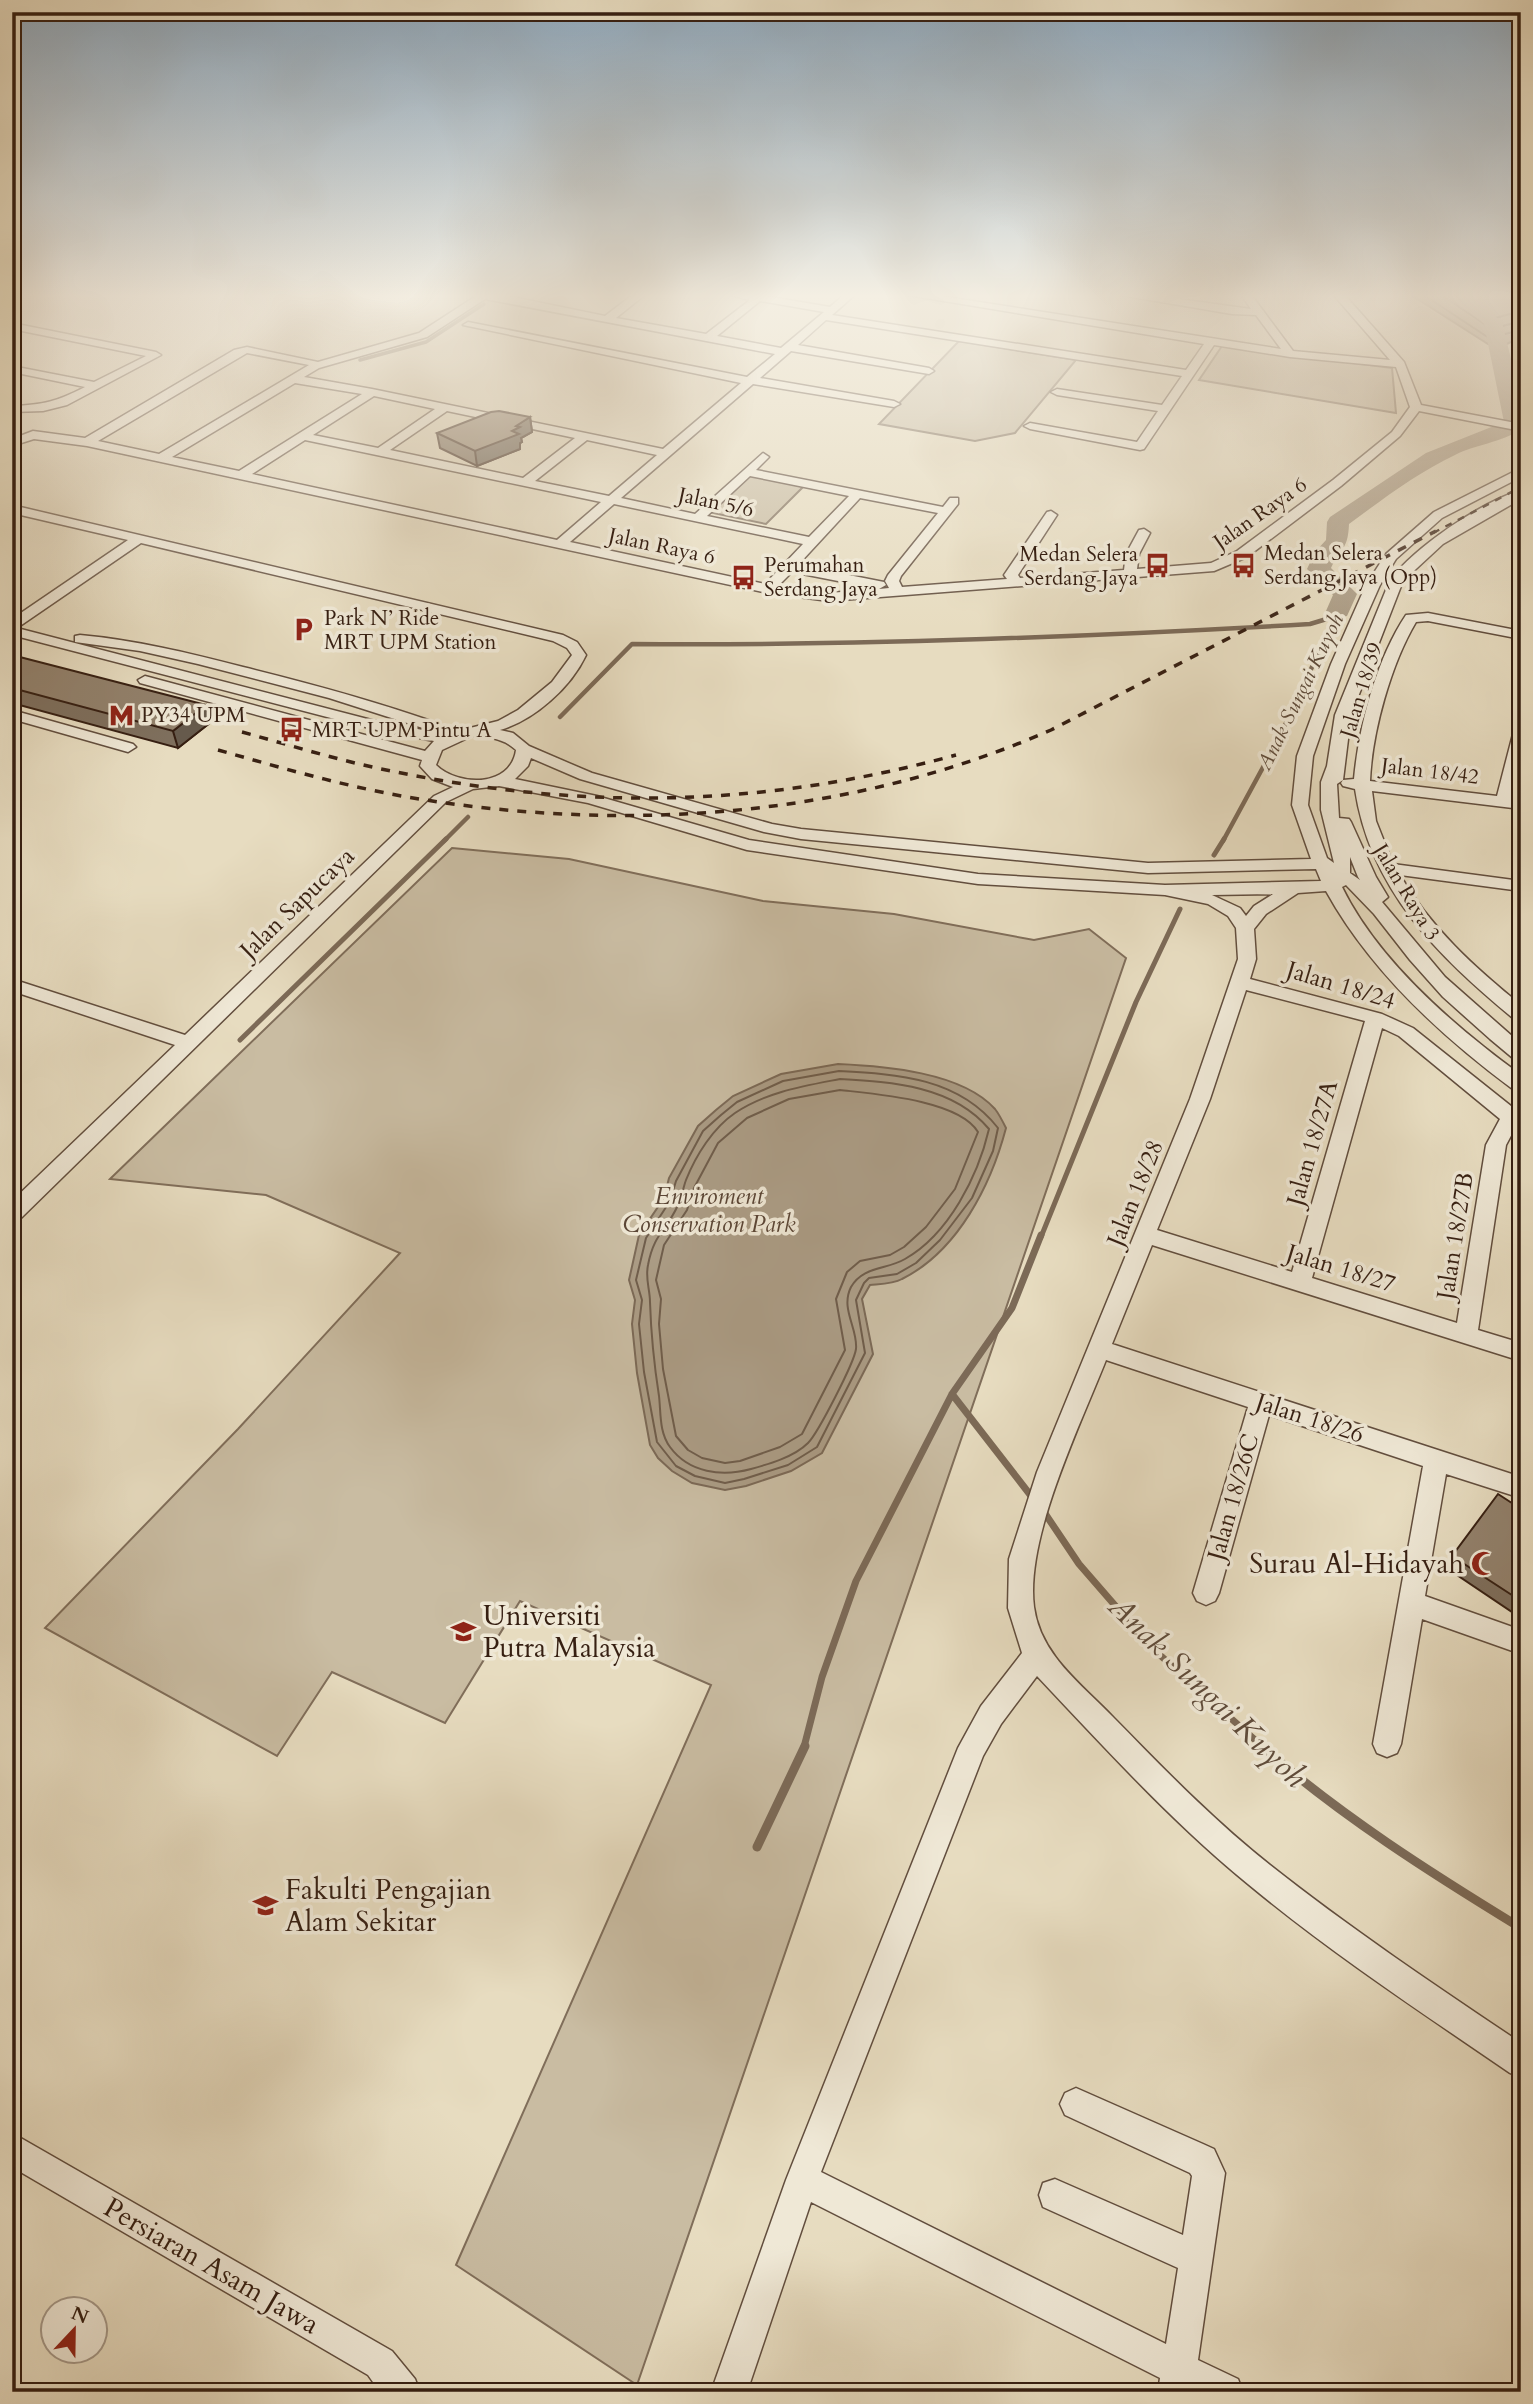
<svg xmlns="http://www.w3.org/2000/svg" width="1533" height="2404" viewBox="0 0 1533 2404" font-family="Cardo,serif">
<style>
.green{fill:#c9bca2;stroke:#806e5a;stroke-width:2}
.water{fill:#ab9c85;stroke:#7c6a57;stroke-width:2}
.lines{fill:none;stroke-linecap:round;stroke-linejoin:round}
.shore{stroke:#705e4c;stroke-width:2}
.stream-far4{stroke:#7c6a57;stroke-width:3.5}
.stream-far3{stroke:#7c6a57;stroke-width:4.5}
.stream-far2{stroke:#7c6a57;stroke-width:5}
.stream-far1{stroke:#7c6a57;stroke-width:7}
.stream{stroke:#7c6a57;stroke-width:9}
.river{fill:#ab9c85;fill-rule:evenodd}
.minor-casing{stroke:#624e3e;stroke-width:3}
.minor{fill:#efe8d6;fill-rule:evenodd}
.rail-far1{stroke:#361f12;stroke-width:2.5;stroke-dasharray:7 7;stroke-linecap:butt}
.rail{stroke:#361f12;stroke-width:3.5;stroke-dasharray:9 9;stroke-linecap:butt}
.wall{fill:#7e6f5d;stroke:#361f12;stroke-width:2}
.shaded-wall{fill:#665a4c;stroke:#361f12;stroke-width:2}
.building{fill:#92816c;stroke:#361f12;stroke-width:2}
.labels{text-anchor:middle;stroke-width:7;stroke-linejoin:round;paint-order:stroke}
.far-street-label{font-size:21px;fill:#361f12;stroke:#efe8d6}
.far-poi-label{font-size:21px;fill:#361f12;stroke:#efe8d6;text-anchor:start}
.far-water-label{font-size:21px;font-style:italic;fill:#5f4b3a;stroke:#efe8d6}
.street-label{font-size:24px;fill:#361f12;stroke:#efe8d6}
.park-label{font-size:24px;font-style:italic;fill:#5b4636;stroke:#efe8d6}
.near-poi-label{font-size:28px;fill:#361f12;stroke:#efe8d6;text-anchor:start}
.near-street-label{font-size:28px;fill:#361f12;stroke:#efe8d6}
.near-water-label{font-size:32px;font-style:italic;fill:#5f4b3a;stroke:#efe8d6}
</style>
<rect width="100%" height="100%" fill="#e7dcc0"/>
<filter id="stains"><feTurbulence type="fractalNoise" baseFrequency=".00286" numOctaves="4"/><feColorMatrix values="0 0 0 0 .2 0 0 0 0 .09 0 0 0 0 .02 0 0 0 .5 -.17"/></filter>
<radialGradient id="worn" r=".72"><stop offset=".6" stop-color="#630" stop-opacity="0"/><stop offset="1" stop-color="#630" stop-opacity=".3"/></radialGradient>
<path class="green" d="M959 341 1076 360 1015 433 975 441 879 424Z
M1222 346 1392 368 1396 413 1199 380Z
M747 475 804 486 766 524 708 512Z
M452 848 569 859 763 901 894 914 1034 940 1089 929 1126 958 637 2385 456 2265 711 1685 520 1601 445 1723 332 1672 277 1756 45 1628 238 1429 400 1253 266 1195 110 1179Z"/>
<path class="water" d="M1408 293H1521V337L1507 344H1488Z
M838 1064C884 1066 962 1072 995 1109 999 1114 1003 1122 1006 1128 991 1185 958 1251 902 1279 893 1284 880 1284 870 1285L862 1299 873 1354 822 1453 791 1471 746 1486 725 1490 692 1483 672 1471 658 1458 650 1445 637 1373 632 1324 635 1300 629 1280 639 1235 664 1198 669 1178 698 1126 716 1110 733 1096 781 1074Z"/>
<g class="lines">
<path class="shore" d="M1421 293 1489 338 1521 330
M1438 293 1492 329 1521 321
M1458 293 1495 318 1521 311
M839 1071C898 1074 959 1078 998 1128L993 1151 972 1198 940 1240 916 1263 897 1274 869 1278 864 1283 856 1300 865 1353 817 1447 788 1465 744 1479 725 1483 695 1476 676 1466 657 1442 644 1372 639 1324 642 1300 636 1280 646 1238 670 1201 676 1181 703 1131 721 1115 737 1102 783 1081Z
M840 1079C893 1082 953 1086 989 1129 978 1176 949 1234 905 1259 886 1270 863 1266 851 1287 840 1309 858 1328 856 1349 854 1363 818 1433 808 1443 794 1457 769 1464 751 1469 722 1477 689 1473 670 1447 659 1432 661 1413 659 1396 654 1364 651 1334 650 1302 650 1289 645 1279 648 1265 654 1233 667 1230 678 1205 682 1197 683 1188 686 1180 696 1155 713 1128 735 1113 766 1092 804 1086 840 1079Z
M840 1090C875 1094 959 1100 978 1132L955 1189 926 1227 904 1247 890 1255 860 1261 847 1272 836 1299 845 1350 802 1434 780 1447 740 1461 725 1463 702 1458 688 1450 676 1436 663 1369 659 1324 661 1299 656 1280 664 1245 687 1210 694 1188 718 1143 747 1118 789 1099Z"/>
<path class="stream-far4" d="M360 360 426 342 484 304"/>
<path class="stream-far3" d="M560 717 632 644C858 646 1084 637 1310 624L1330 618 1338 611
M444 841 468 817
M1223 841 1280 736 1337 613"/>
<path class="stream-far2" d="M1214 855 1224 839
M240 1040 446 839
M1041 1237 1136 1002 1180 909"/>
<path class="stream-far1" d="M952 1394 1035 1501
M1042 1509 1079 1564 1152 1648 1263 1747
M804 1747 822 1677 856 1581 952 1394 1012 1308 1041 1235"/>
<path class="stream" d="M1261 1746C1341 1816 1431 1873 1521 1928
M757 1847 805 1746"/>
<path class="river" d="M1446 293H1467L1502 322 1521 400V429C1501 443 1476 444 1455 455 1417 473 1383 499 1349 524 1348 550 1341 547 1331 568L1357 594 1347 616 1338 618 1329 616 1326 611 1333 595 1307 569 1315 552 1326 540 1327 522 1330 517 1426 453 1504 422 1484 324Z"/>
<defs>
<path id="minor" d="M493 293 605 316 635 293H647L616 318 706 334 750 300 723 293H748L830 307 846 293H857L832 315 1186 370 1204 344 895 293H921L1281 349 1256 315 1232 314 1108 293H1135L1251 309 1240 293H1250L1293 351 1390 360 1332 293H1343L1404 362 1421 405 1521 424V431L1419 411 1400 436 1341 486 1247 557 1214 571 829 601 768 593 87 446 34 439 12 446V439L33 431 85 438 234 350 247 347 318 362 419 333 479 294ZM485 299 775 354 747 377 468 322 463 325 741 383 663 449 372 389 304 377 319 368 427 337ZM760 301 824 312 781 348 717 336ZM826 320 1182 376 1162 405 1057 389 1051 392 1057 395 1158 411 1137 442 1030 423 1024 426 1030 429 1140 450 1144 449 1214 345 1290 357 1396 367 1410 407 1392 432 1333 480 1237 551 1211 563 1137 569 1139 554 1150 533 1144 529 1139 530 1126 554 1124 570 1020 578 1018 575 1057 515 1051 511 1047 512 1004 575 1007 579 902 587 899 581 901 576 958 504V498H950L943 507 756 470 769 457 763 453 695 514 621 498 753 384 894 407 900 404 894 401 760 378 791 351 929 374 934 371 929 368 798 345ZM247 353 309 365 159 454 98 441ZM295 383 362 394 239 471 172 457ZM374 396 435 409 378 448 313 435ZM447 411 575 438 523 478 390 450ZM305 440 601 502 557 540 252 474ZM587 440 657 455 609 496 535 481ZM750 476 849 496 809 537 707 516ZM860 498 938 513 888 575 885 581 889 588 879 589 886 585 884 582 798 565ZM614 504 803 544 765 584 570 542ZM792 572 879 589 829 593 778 586Z
M12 323 156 352 161 355 67 405 43 411 12 412V406C43 405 58 401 85 387L12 372V366L94 382 146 356 12 329Z
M1521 468V477L1442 518 1396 559 1380 585 1345 664 1313 756 1308 805 1327 858 1334 863 1321 810V782L1327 766 1335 715 1390 580C1416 546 1480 503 1521 490V499L1443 544 1403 581 1351 715 1343 780 1337 784 1339 818 1349 819 1351 822 1376 877 1388 897 1382 902 1445 977 1521 1044V1060L1514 1059 1490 1039 1443 997 1410 960 1374 914 1346 885 1342 887C1378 961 1455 1027 1521 1075V1092L1514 1090C1441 1036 1370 971 1326 891L1298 893 1266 914 1254 929 1256 959 1250 979 1382 1014 1413 1028 1521 1114V1132L1514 1130 1506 1145 1478 1330 1521 1343V1361L1152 1245 1112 1344 1521 1477V1498L1446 1474 1425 1596 1521 1630V1654L1422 1619 1401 1744 1397 1753 1387 1757 1377 1753 1373 1744 1423 1466 1269 1415 1219 1593 1215 1601 1206 1605 1197 1601 1193 1593 1248 1407 1106 1360C1080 1426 1025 1538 1034 1607 1040 1654 1081 1684 1112 1716 1163 1768 1213 1820 1270 1865 1351 1929 1436 1986 1521 2043V2078L1510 2073C1421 2012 1331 1953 1248 1884 1171 1821 1105 1748 1037 1676L1001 1724 983 1756 821 2172 1166 2344 1178 2268 1043 2207 1039 2195 1043 2183 1055 2179 1183 2235 1192 2176 1190 2173 1065 2115 1060 2104 1065 2093 1076 2088 1203 2144 1214 2149 1225 2173 1198 2360 1238 2379 1243 2392H1158L1160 2378 811 2202 747 2392H711L786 2180 958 1748 981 1706 1022 1653 1008 1608 1009 1559 1037 1472 1190 1099 1238 959 1236 928 1228 916 1208 904 1165 895 978 884 747 850 588 803 499 786 473 789 446 802 19 1220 12 1222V1201L175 1045 12 991V979L185 1035 434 796 453 787 432 779 420 766 422 760 140 683 138 680 145 676 425 751 434 741 377 730 12 635V619L128 540 12 513V505L563 635 577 642 586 655C571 687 535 720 500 730L513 733 529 746 592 773 772 824 801 829 1148 863 1311 859 1292 805 1297 756 1331 664 1366 585 1386 554 1434 512ZM141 543 553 641 567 648 572 655 552 682 518 710 498 721 446 734 383 723 17 628ZM472 736C489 738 502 737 516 750 511 787 459 787 436 765L442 750ZM531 758 580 779 764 832 801 839 1148 873 1316 869 1321 881 1165 885 978 874 749 840 597 796 515 779 528 766ZM1350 857 1358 877 1360 880 1350 873ZM1273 894 1254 906 1246 916 1240 908 1212 895ZM1246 990 1365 1021 1292 1272 1157 1230 1210 1099ZM1382 1028 1399 1036 1500 1119 1486 1145 1457 1323 1312 1278Z
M1428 613 1521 631V639L1428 621 1416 622C1391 664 1372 732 1370 781L1497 796 1513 734 1521 729V766L1513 798 1521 799V809L1372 791 1376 821 1393 864 1521 881V891L1400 875C1430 927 1474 967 1521 1005V1021L1514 1019C1438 956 1370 890 1355 789L1343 786 1341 783 1343 780 1354 779C1359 726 1376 660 1406 615Z
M80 635C136 640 189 653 243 667 308 683 371 700 434 722L437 725 429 730 329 698 198 664 140 651 75 642V636Z
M12 710 133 744 136 747 128 752 12 719Z
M12 2133 392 2351 415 2379 420 2392H380L368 2375 12 2167Z"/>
</defs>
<use href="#minor" class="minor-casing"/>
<use href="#minor" class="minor"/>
<path class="rail-far1" d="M1433 533 1521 487"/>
<path class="rail" d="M242 732C293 746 344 762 396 772 589 811 765 807 956 755
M218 750C282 768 347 787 413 798 627 833 850 818 1051 730L1436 531"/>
</g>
<path class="wall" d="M530 417 532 432 521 438 522 442 520 443V449L477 466 440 448 437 433Z
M12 655 211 722 178 748 12 703Z
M1521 1509V1618L1445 1567 1452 1556Z"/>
<path class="shaded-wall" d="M530 417 532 432 521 438 522 442 520 443V449L477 466 475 451Z
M206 705 211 722 178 748 173 731Z"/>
<path class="building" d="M499 411 530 417 516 426 520 427 512 431 519 434 475 451 437 433 491 412Z
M12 655 206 705 173 731 12 688Z
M1498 1494 1521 1509V1601L1452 1556Z"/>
<linearGradient id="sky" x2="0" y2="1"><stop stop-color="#8faac0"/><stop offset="0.47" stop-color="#f4efe3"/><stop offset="1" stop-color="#f4efe3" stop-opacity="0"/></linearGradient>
<rect width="1533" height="630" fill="url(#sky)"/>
<defs>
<symbol id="bus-bare" viewBox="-9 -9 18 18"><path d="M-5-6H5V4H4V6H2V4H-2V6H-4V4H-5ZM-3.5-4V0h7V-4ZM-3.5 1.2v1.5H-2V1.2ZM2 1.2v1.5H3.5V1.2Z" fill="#8f2418" stroke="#efe8d6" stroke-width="2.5" paint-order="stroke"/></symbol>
<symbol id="parking-bare" viewBox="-9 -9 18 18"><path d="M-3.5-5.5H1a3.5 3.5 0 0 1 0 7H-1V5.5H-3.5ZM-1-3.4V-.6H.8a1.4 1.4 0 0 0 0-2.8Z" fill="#8f2418" stroke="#efe8d6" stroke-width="2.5" paint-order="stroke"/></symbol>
<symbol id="metro-bare" viewBox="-9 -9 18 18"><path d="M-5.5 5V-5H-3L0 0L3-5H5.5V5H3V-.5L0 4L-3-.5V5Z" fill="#8f2418" stroke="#efe8d6" stroke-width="2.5" paint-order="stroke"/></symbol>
<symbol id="mosque-bare" viewBox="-9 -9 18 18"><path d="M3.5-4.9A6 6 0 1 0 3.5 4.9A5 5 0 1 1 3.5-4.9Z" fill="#8f2418" stroke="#efe8d6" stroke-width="2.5" paint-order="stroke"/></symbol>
<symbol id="university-bare" viewBox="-9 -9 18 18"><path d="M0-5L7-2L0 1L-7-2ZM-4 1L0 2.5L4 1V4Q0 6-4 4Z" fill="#8f2418" stroke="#efe8d6" stroke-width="2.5" paint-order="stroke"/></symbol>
</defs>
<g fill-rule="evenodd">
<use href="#bus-bare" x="1226" y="548" width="35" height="35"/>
<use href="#bus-bare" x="1140" y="548" width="35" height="35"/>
<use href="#bus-bare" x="726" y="560" width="35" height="35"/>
<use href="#parking-bare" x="286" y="612" width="35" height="35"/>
<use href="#metro-bare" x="104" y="698" width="35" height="35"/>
<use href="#bus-bare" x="274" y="712" width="35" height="35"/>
<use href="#mosque-bare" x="1466" y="1546" width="35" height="35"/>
<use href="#university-bare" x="446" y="1614" width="35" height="35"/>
<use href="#university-bare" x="248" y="1888" width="35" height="35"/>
</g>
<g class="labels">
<g class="far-street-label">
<text transform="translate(716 502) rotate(12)" y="7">Jalan 5/6</text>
<text transform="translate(1260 513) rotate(-35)" y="7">Jalan Raya 6</text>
<text transform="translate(662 546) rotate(12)" y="7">Jalan Raya 6</text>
<text transform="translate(1361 690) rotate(-73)" y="7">Jalan 18/39</text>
<text transform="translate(1430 771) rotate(7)" y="7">Jalan 18/42</text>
<text transform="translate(1407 892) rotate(59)" y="7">Jalan Raya 3</text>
</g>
<g class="far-poi-label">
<text x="1264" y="560">Medan Selera<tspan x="1264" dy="24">Serdang Jaya (Opp)</tspan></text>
<text x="1138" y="561" text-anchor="end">Medan Selera<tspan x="1138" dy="24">Serdang Jaya</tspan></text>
<text x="764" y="572">Perumahan<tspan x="764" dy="24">Serdang Jaya</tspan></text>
<text x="324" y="625">Park N’ Ride<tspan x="324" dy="24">MRT UPM Station</tspan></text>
<text x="141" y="722">PY34 UPM</text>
<text x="312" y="737">MRT UPM Pintu A</text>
</g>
<g class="far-water-label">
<text transform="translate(1300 692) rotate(-64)" y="7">Anak Sungai Kuyoh</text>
</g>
<g class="street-label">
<text transform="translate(297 903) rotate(-44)" y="8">Jalan Sapucaya</text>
<text transform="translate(1341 985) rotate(17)" y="8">Jalan 18/24</text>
<text transform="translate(1312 1143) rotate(-74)" y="8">Jalan 18/27A</text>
<text transform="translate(1135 1193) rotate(-68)" y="8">Jalan 18/28</text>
<text transform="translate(1455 1236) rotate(-81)" y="8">Jalan 18/27B</text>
<text transform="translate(1341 1268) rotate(17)" y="8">Jalan 18/27</text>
<text transform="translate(1310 1418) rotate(18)" y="8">Jalan 18/26</text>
<text transform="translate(1233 1497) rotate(-74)" y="8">Jalan 18/26C</text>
</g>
<g class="park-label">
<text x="709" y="1204">Enviroment<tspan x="709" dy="28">Conservation Park</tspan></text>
</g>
<g class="near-poi-label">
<text x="1464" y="1573" text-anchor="end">Surau Al-Hidayah</text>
<text x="483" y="1625">Universiti<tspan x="483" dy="32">Putra Malaysia</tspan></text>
<text x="285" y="1899">Fakulti Pengajian<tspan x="285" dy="32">Alam Sekitar</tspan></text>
</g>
<g class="near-street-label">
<text transform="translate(212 2265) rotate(30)" y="10">Persiaran Asam Jawa</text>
</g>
<g class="near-water-label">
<text transform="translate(1208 1691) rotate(44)" y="11">Anak Sungai Kuyoh</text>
</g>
</g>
<rect width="1533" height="2404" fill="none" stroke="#e7dcc0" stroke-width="42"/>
<rect x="14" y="14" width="1505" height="2376" fill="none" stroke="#361f12" stroke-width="3.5"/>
<rect x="21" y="21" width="1491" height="2362" fill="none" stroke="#361f12" stroke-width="2"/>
<g transform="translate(74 2330) rotate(22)"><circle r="33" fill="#efe8d6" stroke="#a59888" stroke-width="2"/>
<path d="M0-5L12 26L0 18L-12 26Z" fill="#8f2418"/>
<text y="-10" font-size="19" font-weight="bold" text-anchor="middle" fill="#361f12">N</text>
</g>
<rect width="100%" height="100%" filter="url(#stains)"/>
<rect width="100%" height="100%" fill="url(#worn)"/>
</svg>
